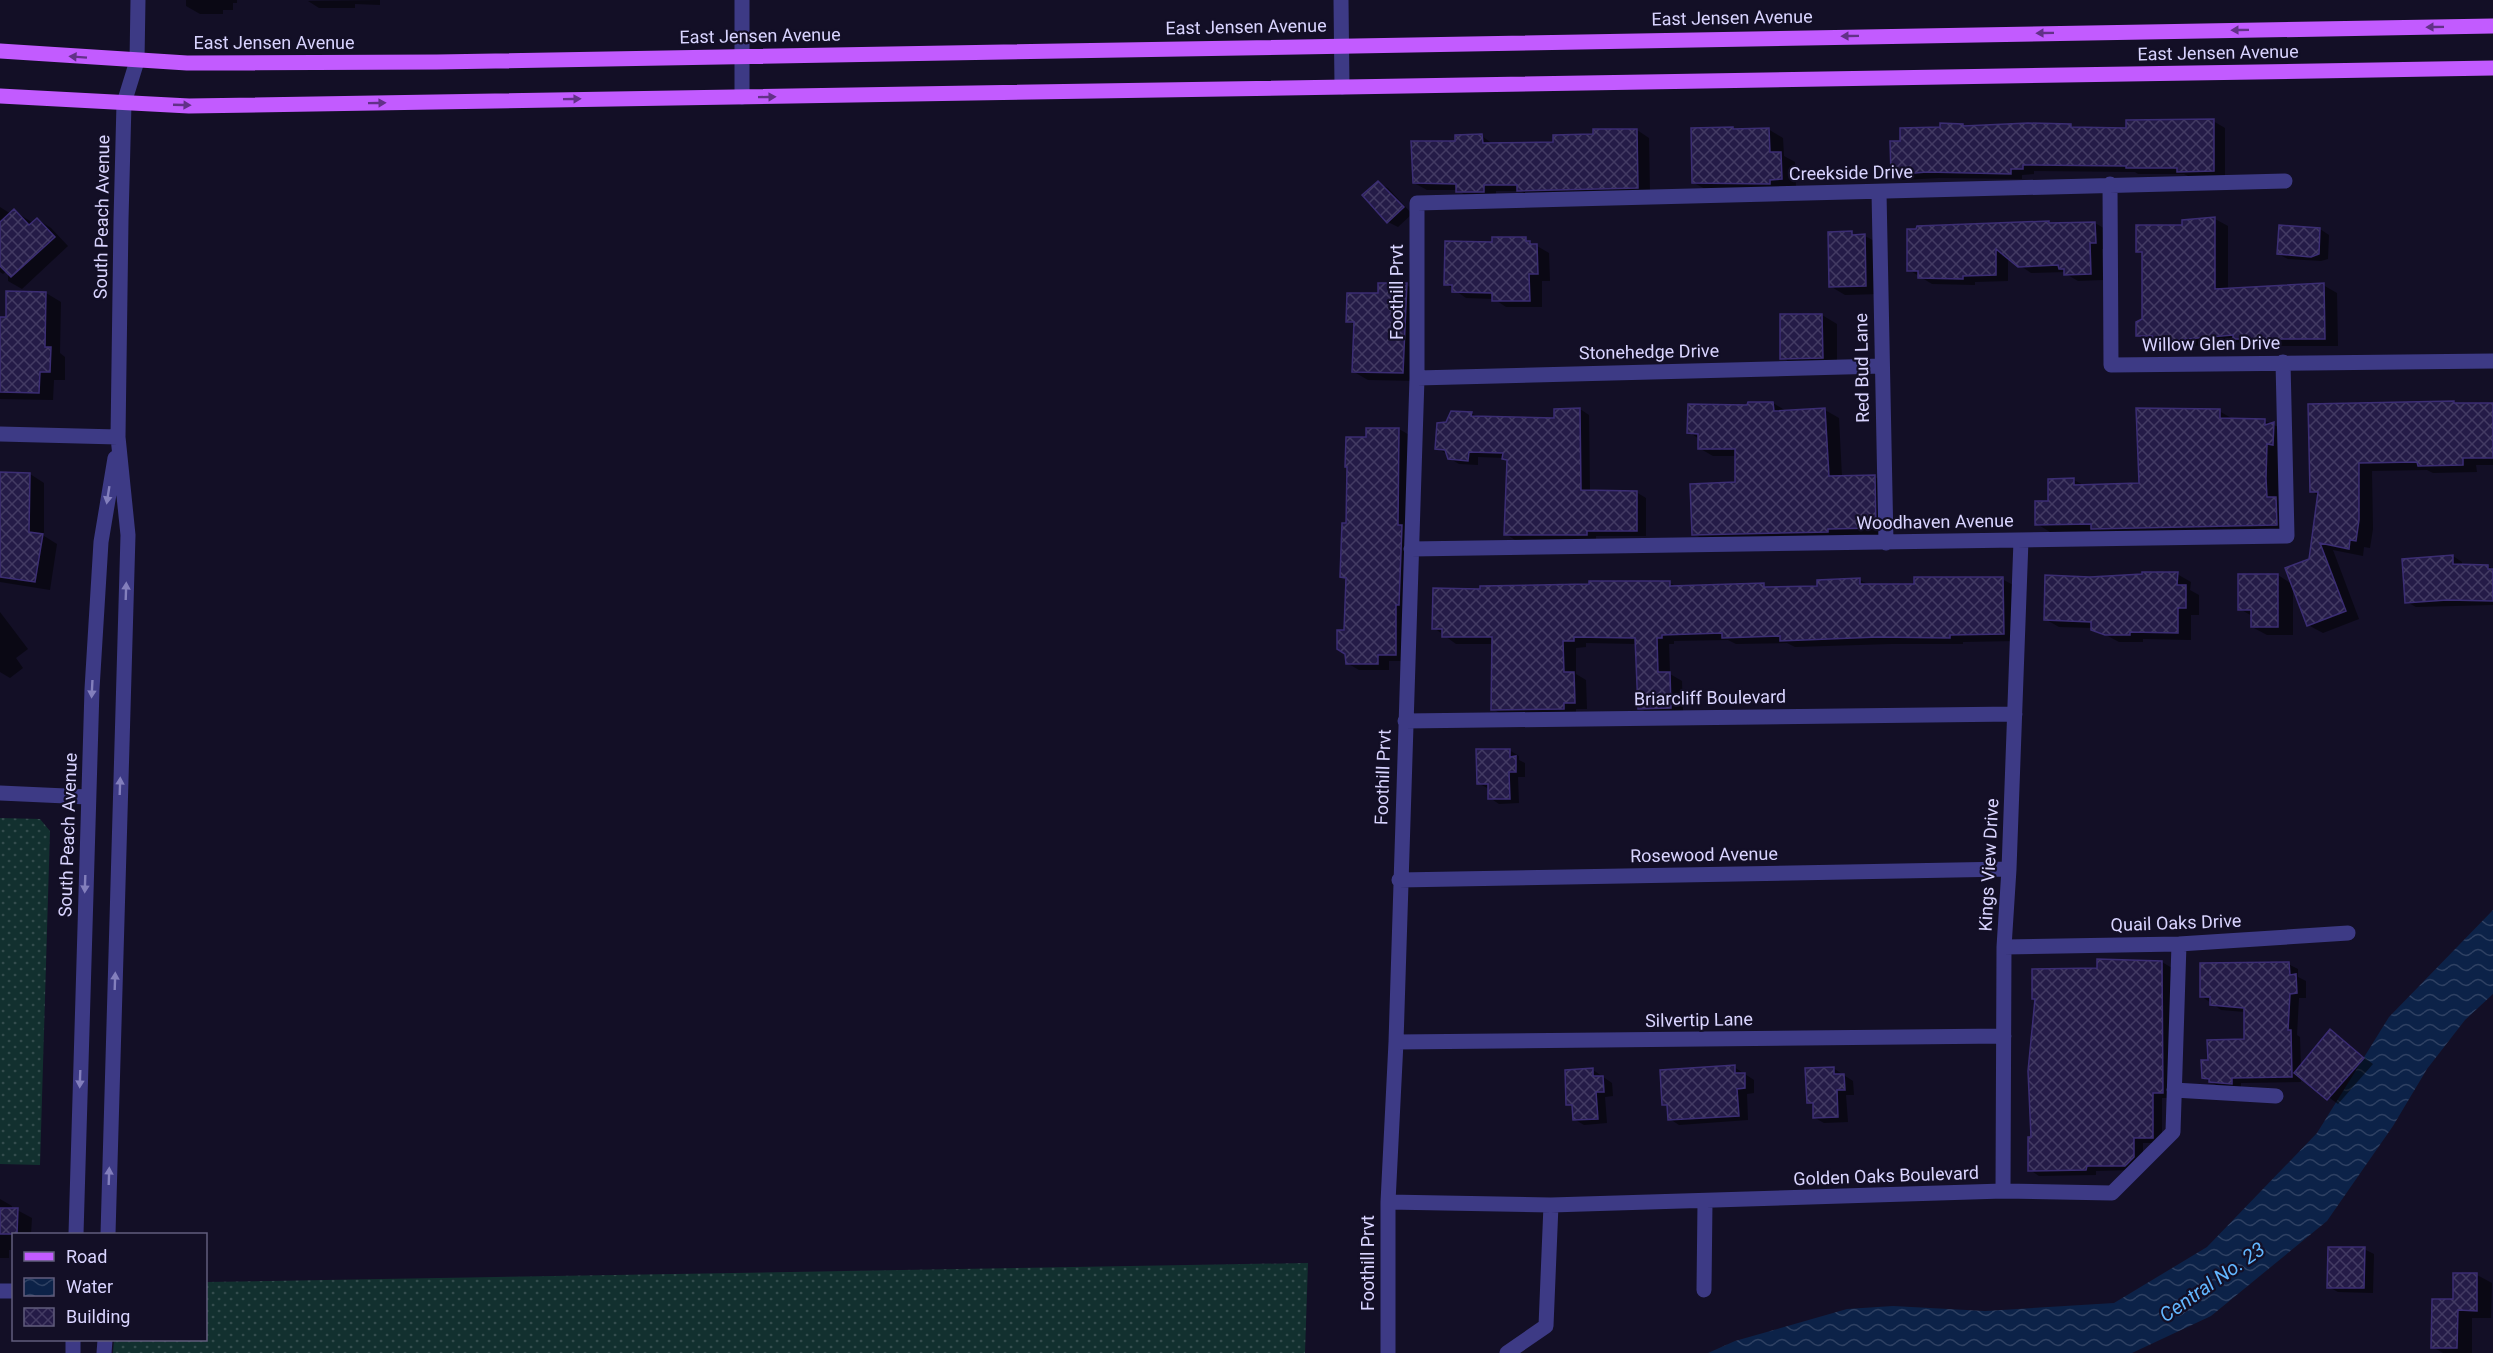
<svg xmlns="http://www.w3.org/2000/svg" width="2493" height="1353" viewBox="0 0 2493 1353" font-family="Roboto,sans-serif">
<style>
.grass{fill:url(#grass-dots)}
.water{fill:url(#water-waves)}
.shadow{fill:#0007}
.building{fill:url(#building-cross-hatch);stroke:#3b2d73;stroke-width:1.5}
.lines{fill:none;stroke-linecap:round;stroke-linejoin:round}
.minor{stroke:#3d3a85;stroke-width:15}
.major{stroke:#c25bff;stroke-width:15}
.oneway{fill:#623188}
.oneway2{fill:#837fbc}
.labels{text-anchor:middle;stroke-width:4.5;stroke-linejoin:round;paint-order:stroke}
.street-label{font-size:18px;fill:#d9d4ff;stroke:#130f26}
.water-label{font-size:20px;font-style:italic;fill:#62b6ff;stroke:#130f26}
</style>
<defs>
<pattern id="grass-dots" width="8" height="8" patternUnits="userSpaceOnUse" patternTransform="scale(1.5)"><rect width="8" height="8" fill="#12302f"/><path d="M2 2h.1M6 6h.1" fill="none" stroke="#344d4e" stroke-width="1.8" stroke-linecap="round"/></pattern>
<pattern id="water-waves" width="16" height="10" patternUnits="userSpaceOnUse" patternTransform="scale(1.5)"><rect width="16" height="10" fill="#0c2248"/><path d="M0 5q4-4 8 0t8 0" fill="none" stroke="#2f4163"/></pattern>
<pattern id="building-cross-hatch" width="8" height="8" patternUnits="userSpaceOnUse" patternTransform="scale(1.5)"><rect width="8" height="8" fill="#241b47"/><path d="M0 0l8 8M0 8l8-8" fill="none" stroke="#433b63"/></pattern>
</defs>
<rect width="100%" height="100%" fill="#130f26"/>
<path class="grass" d="M0 818 40 819 50 831 40 1165 0 1164Z
M1308 1263 1305 1353H113L114 1340H206V1282Z"/>
<path class="water" d="M2493 910V994L2465 1020 2427 1069 2393 1126 2327 1221 2211 1316 2132 1353H1708L1735 1341 1847 1309 1893 1306 1985 1311 2114 1303 2207 1247 2317 1133 2389 1017Z"/>
<path class="shadow" d="M186 0H237V3H233V10H223V14H200L186 6Z
M380 0V5L355 4V8H319L308 1Z
M2213 121 2225 128V177H2190L2184 174H2138L2135 172 2034 171V174L2022 175V179L1939 178 1903 180 1892 174 1902 143 1941 128 1962 125 1966 127 2070 125 2077 129 2127 130Z
M1768 129 1783 138 1784 156 1795 162 1796 187 1709 191 1694 183Z
M1637 130 1649 138 1650 194 1531 197 1521 191H1496V198L1470 199 1458 190H1427L1414 183 1457 143 1482 136 1494 145 1555 144 1595 135Z
M1378 183 1388 188 1412 214 1398 227 1388 222Z
M0 207 11 214 14 211 33 223 37 219 51 228 68 246 22 289 8 281V270L3 274 0 272Z
M2215 219 2228 226V290L2323 285 2337 293 2338 346H2248L2242 342 2167 348 2137 335 2144 320 2143 255 2137 251 2183 226Z
M2095 223 2107 230V249H2102L2103 280 2078 281 2066 274V272L2031 273 2008 257V281L1975 282V285L1932 284 1909 270 1918 227 1955 224Z
M2320 229 2329 235 2328 259 2321 261 2288 259 2278 254Z
M1851 233 1857 236H1865L1880 244V294L1845 295 1830 286Z
M1525 239 1549 253 1550 281H1542V307H1506L1494 299 1466 298 1446 284 1493 243Z
M1406 285 1421 293 1417 381 1368 380 1354 372 1355 325 1348 321 1379 295Z
M46 293 61 302 60 353 65 357V380H54L53 400 0 399V318H7Z
M1822 315 1837 324V365L1797 366 1782 358Z
M1773 403 1788 412 1825 410 1839 418 1842 477H1875L1889 485 1890 535 1708 542 1694 534 1737 484V456H1713L1699 448V439L1689 432 1749 407Z
M2453 403 2493 405V465H2476L2477 472 2433 473 2427 470 2372 471 2373 529 2370 548 2364 547 2363 556 2333 550 2359 619 2323 633 2308 625 2293 586V635H2267L2252 627V616L2240 609V575H2278L2292 584 2311 560 2319 496 2311 491Z
M1580 409 1589 415 1590 492H1636L1646 498V536H1596V540H1515L1506 534 1508 461 1504 458 1478 457V465L1459 464 1449 458 1448 454 1437 449 1448 424 1471 413 1478 417 1556 419Z
M2219 411 2233 419 2265 421 2287 431 2290 531 2105 536 2097 531 2050 532 2037 524 2050 502 2074 480 2085 486 2141 484Z
M1399 429 1411 436 1408 661H1389V670H1359L1347 663 1345 632 1347 580 1341 576 1347 524 1367 439Z
M0 474H30L44 483V536L57 544 50 590 0 582Z
M2453 556 2462 562V566H2488L2493 569V605L2416 607 2407 602Z
M2177 574 2191 582 2190 590 2199 595V615H2191V640L2143 639V642H2119L2093 628 2059 627 2045 619 2090 578Z
M2002 579 2015 586 2016 641 1963 642V644H1891L1795 647 1787 643 1736 644 1728 640 1674 641V644H1669L1670 674 1682 681 1683 714 1652 715 1639 708 1636 644 1586 643V647L1576 648V674L1586 680 1587 709H1576V716L1506 717 1493 709V644H1456L1434 628 1481 591 1670 583 1678 587 1763 585 1769 588 1819 587 1860 580 1869 585 1916 586Z
M0 612 28 649 16 658 23 668 10 678 0 672Z
M1509 750 1519 756V760L1525 763V777H1518L1519 803 1499 804 1490 798 1489 789 1478 783Z
M2162 962 2172 968 2173 1098H2162V1143H2143V1162L2135 1170 2096 1171V1175L2039 1176 2030 1170 2037 1000 2033 998 2099 970Z
M2288 964 2298 969V977L2306 981V998H2299L2297 1035 2300 1037 2301 1068 2330 1031 2373 1064 2338 1104 2301 1077V1082L2241 1083V1088L2220 1087 2203 1078 2210 1061 2246 1040 2245 1012 2221 1010 2201 996Z
M1734 1067 1754 1080V1093L1747 1094 1748 1120 1679 1125 1670 1119 1669 1107 1664 1104Z
M1833 1068 1853 1081 1854 1095H1846L1848 1122 1824 1123 1815 1118V1106L1809 1103Z
M1593 1070 1612 1083 1613 1096 1605 1097 1607 1123 1584 1125 1574 1119 1573 1107 1568 1104Z
M0 1199 12 1206V1210H17L32 1218 31 1234H14V1250H9V1258H0Z
M2364 1249 2374 1254 2373 1293 2338 1292 2329 1287Z
M2477 1275 2492 1283 2491 1318H2472V1353H2443L2433 1347 2454 1301Z"/>
<path class="building" d="M2214 119V171L2177 172V168H2126V166L2023 165V169H2011V174L1927 172 1891 175 1890 141H1900V128L1940 127V123L1963 124V126L2028 123 2071 124V127L2126 128V120Z
M1733 127V129L1769 128 1770 152H1781L1782 179 1770 180V184L1692 183 1691 128Z
M1593 129H1637L1638 188 1517 191V185H1484V192H1456V184L1413 183 1411 141H1455V135L1482 134 1483 143 1553 142V135L1593 134Z
M1378 181 1404 207 1387 223 1362 195Z
M14 209 29 225 37 218 55 237 11 277 0 266V222Z
M2215 217V289L2324 283 2325 339H2233V335L2152 342V336H2136V322L2142 319V252H2136V225H2182V220Z
M2049 221V223L2095 222 2096 243H2090L2091 274 2064 275V269H2059L2058 265 2018 267 1996 249V275L1963 276V279L1918 278V271H1907V229H1916L1917 226Z
M2279 225 2320 228 2319 254 2311 257 2277 254Z
M1852 231V235L1865 234 1866 286 1829 287 1828 232Z
M1492 237H1526V241H1530V244H1537L1538 274H1529L1530 301H1492V293L1452 292V285H1444L1445 241 1492 242Z
M1378 283H1407L1403 373 1352 372 1354 322H1346L1347 293H1378Z
M6 291 46 292 45 347H51L50 372H40L39 393 0 392V317H6Z
M1780 314H1822L1823 358 1780 359Z
M2454 401V403H2493V458H2463V465L2418 466 2417 462 2359 463V520L2356 541 2350 540 2349 549 2320 543 2346 611 2307 626 2285 568 2309 559 2318 492H2310L2308 404Z
M1748 402H1773L1774 411 1825 408 1829 476 1875 475 1876 528 1828 529V532L1692 535 1690 484 1735 482V449H1698V434L1687 433 1688 404 1747 405Z
M1580 408 1581 490 1637 491V531H1587V535H1504L1507 460 1502 459 1503 453 1469 452 1468 461 1448 459 1445 450 1435 449 1437 423 1446 422 1451 411 1472 412 1471 416 1554 418V409Z
M2136 408 2220 409V418L2265 419V425L2274 422 2273 445 2267 444 2266 478 2267 497H2276L2277 525 2091 529V524L2035 525V501H2048V479L2074 478V485L2139 483Z
M1366 428H1399L1398 525H1402L1399 605H1396V655H1378V664H1346L1345 654 1337 649V630H1344L1346 578 1340 577 1342 523H1346L1347 467H1345L1346 437H1366Z
M0 472 30 473 29 532 43 534 35 582 0 577Z
M2453 555V564L2488 565V569H2493V601L2447 600 2405 603 2402 559Z
M2142 572H2178L2177 585H2186V608H2178V633L2130 632V635H2105L2091 630V622L2044 620 2045 575 2090 577 2142 574Z
M2238 574H2278V627H2251V610H2238Z
M1914 577H2003L2004 634 1950 635V638L1878 637 1780 641V636L1722 638V633L1662 635V638H1657L1658 672H1670L1671 708 1638 709 1635 638 1574 637V641H1563L1564 672H1574L1575 703H1564V709L1491 710 1492 637H1442V629H1432L1433 588 1480 589V586L1589 584V581H1670V586L1764 583V587L1817 586V580L1860 578V584H1914Z
M1476 749H1510V757L1516 756V772H1509L1510 799H1488V784H1477Z
M2097 959 2162 961 2163 1093H2153V1138H2134V1157L2125 1166H2087L2086 1170 2028 1171V1137H2031L2028 1071 2035 999H2032V969L2097 968Z
M2289 962 2290 975 2296 974 2297 993 2290 994 2288 1030H2291L2292 1077 2232 1078V1084L2209 1082V1079L2202 1078 2201 1060H2208L2207 1040 2244 1039V1008L2210 1005V997H2200V963Z
M2330 1029 2364 1058 2327 1100 2294 1073Z
M1735 1065V1073H1745V1088L1737 1089 1739 1116 1668 1120 1667 1105H1662L1660 1070Z
M1834 1067V1074H1844L1845 1090H1837L1838 1117 1813 1118V1103H1807L1805 1068Z
M1593 1068V1076H1603L1604 1092H1596L1598 1119 1573 1120 1572 1105H1566L1565 1070Z
M0 1208H18L17 1234H0Z
M2328 1247H2365L2364 1288H2327Z
M2453 1273H2477V1311L2458 1310 2457 1348H2431L2432 1299H2453Z"/>
<g class="lines">
<path class="minor" d="M1341 0 1342 87
M742 97V0
M2110 184 2111 365 2493 361
M1879 192 1886 543
M1417 378 1882 366
M0 434 118 437
M1411 549 2287 536 2283 362
M1405 721 2015 714
M0 793 88 797
M1399 880 2009 869
M2004 947 2179 944 2348 933
M1396 1042 2004 1036
M2174 1090 2276 1096
M2003 1191 2004 947 2009 869 2021 540
M1388 1202 1551 1205 2003 1191 2112 1193 2173 1132 2179 944
M76 1234 92 689 101 542 115 458
M108 1234 128 535 118 437 121 220 124 103 137 61 138 0
M1704 1290 1705 1202
M0 1291H14
M73 1353V1340
M104 1353 105 1340
M1388 1353V1202L1396 1042 1417 378V203L2285 181
M1507 1353 1546 1326 1551 1205"/>
<path class="major" d="M0 51 187 63 437 62 2493 26
M0 96 189 106 2493 68"/>
</g>
<defs><path id="oneway-solid" d="M-6-.8H1V-3.2L6.5 0L1 3.2V.8H-6Z" transform="scale(1.5)"/></defs>
<g class="oneway">
<use href="#oneway-solid" transform="translate(2435 27) rotate(179)"/>
<use href="#oneway-solid" transform="translate(2240 30) rotate(179)"/>
<use href="#oneway-solid" transform="translate(2045 33) rotate(179)"/>
<use href="#oneway-solid" transform="translate(1850 36) rotate(179)"/>
<use href="#oneway-solid" transform="translate(78 57) rotate(-176)"/>
<use href="#oneway-solid" transform="translate(767 97) rotate(-1)"/>
<use href="#oneway-solid" transform="translate(572 99) rotate(-1)"/>
<use href="#oneway-solid" transform="translate(377 103) rotate(-1)"/>
<use href="#oneway-solid" transform="translate(182 105) rotate(2)"/>
</g>
<g class="oneway2">
<use href="#oneway-solid" transform="translate(108 495) rotate(99)"/>
<use href="#oneway-solid" transform="translate(126 591) rotate(-88)"/>
<use href="#oneway-solid" transform="translate(92 689) rotate(93)"/>
<use href="#oneway-solid" transform="translate(120 786) rotate(-88)"/>
<use href="#oneway-solid" transform="translate(85 884) rotate(92)"/>
<use href="#oneway-solid" transform="translate(115 981) rotate(-88)"/>
<use href="#oneway-solid" transform="translate(80 1079) rotate(92)"/>
<use href="#oneway-solid" transform="translate(109 1176) rotate(-88)"/>
</g>
<g class="labels">
<g class="street-label">
<text transform="translate(1732 18) rotate(-1)" y="6">East Jensen Avenue</text>
<text transform="translate(1246 27) rotate(-1)" y="6">East Jensen Avenue</text>
<text transform="translate(760 36) rotate(-1)" y="6">East Jensen Avenue</text>
<text x="274" y="49">East Jensen Avenue</text>
<text transform="translate(2218 53) rotate(-1)" y="6">East Jensen Avenue</text>
<text transform="translate(1851 173) rotate(-1)" y="6">Creekside Drive</text>
<text transform="translate(102 217) rotate(-89)" y="6">South Peach Avenue</text>
<text transform="translate(1397 292) rotate(-90)" y="6">Foothill Prvt</text>
<text transform="translate(2211 344) rotate(-1)" y="6">Willow Glen Drive</text>
<text transform="translate(1649 352) rotate(-1)" y="6">Stonehedge Drive</text>
<text transform="translate(1862 368) rotate(-91)" y="6">Red Bud Lane</text>
<text transform="translate(1935 522) rotate(-1)" y="6">Woodhaven Avenue</text>
<text transform="translate(1710 698) rotate(-1)" y="6">Briarcliff Boulevard</text>
<text transform="translate(1383 777) rotate(-88)" y="6">Foothill Prvt</text>
<text transform="translate(68 835) rotate(-88)" y="6">South Peach Avenue</text>
<text transform="translate(1704 855) rotate(-1)" y="6">Rosewood Avenue</text>
<text transform="translate(1989 865) rotate(-87)" y="6">Kings View Drive</text>
<text transform="translate(2176 923) rotate(-2)" y="6">Quail Oaks Drive</text>
<text transform="translate(1699 1020) rotate(-1)" y="6">Silvertip Lane</text>
<text transform="translate(1886 1176) rotate(-2)" y="6">Golden Oaks Boulevard</text>
<text transform="translate(1368 1263) rotate(-90)" y="6">Foothill Prvt</text>
</g>
<g class="water-label">
<text transform="translate(2212 1282) rotate(-35)" y="7">Central No. 23</text>
</g>
</g>
<rect x="12" y="1233" width="195" height="108" fill="#130f26" stroke="#625e7d" stroke-width="1.5"/>
<rect x="24" y="1252" width="30" height="9" fill="#c25bff" stroke="#625e7d" stroke-width="1.5"/>
<text x="66" y="1263" font-size="18" fill="#d9d4ff">Road</text>
<rect x="24" y="1278" width="30" height="18" fill="url(#water-waves)" stroke="#625e7d" stroke-width="1.5"/>
<text x="66" y="1293" font-size="18" fill="#d9d4ff">Water</text>
<rect x="24" y="1308" width="30" height="18" fill="url(#building-cross-hatch)" stroke="#625e7d" stroke-width="1.5"/>
<text x="66" y="1323" font-size="18" fill="#d9d4ff">Building</text>
</svg>
